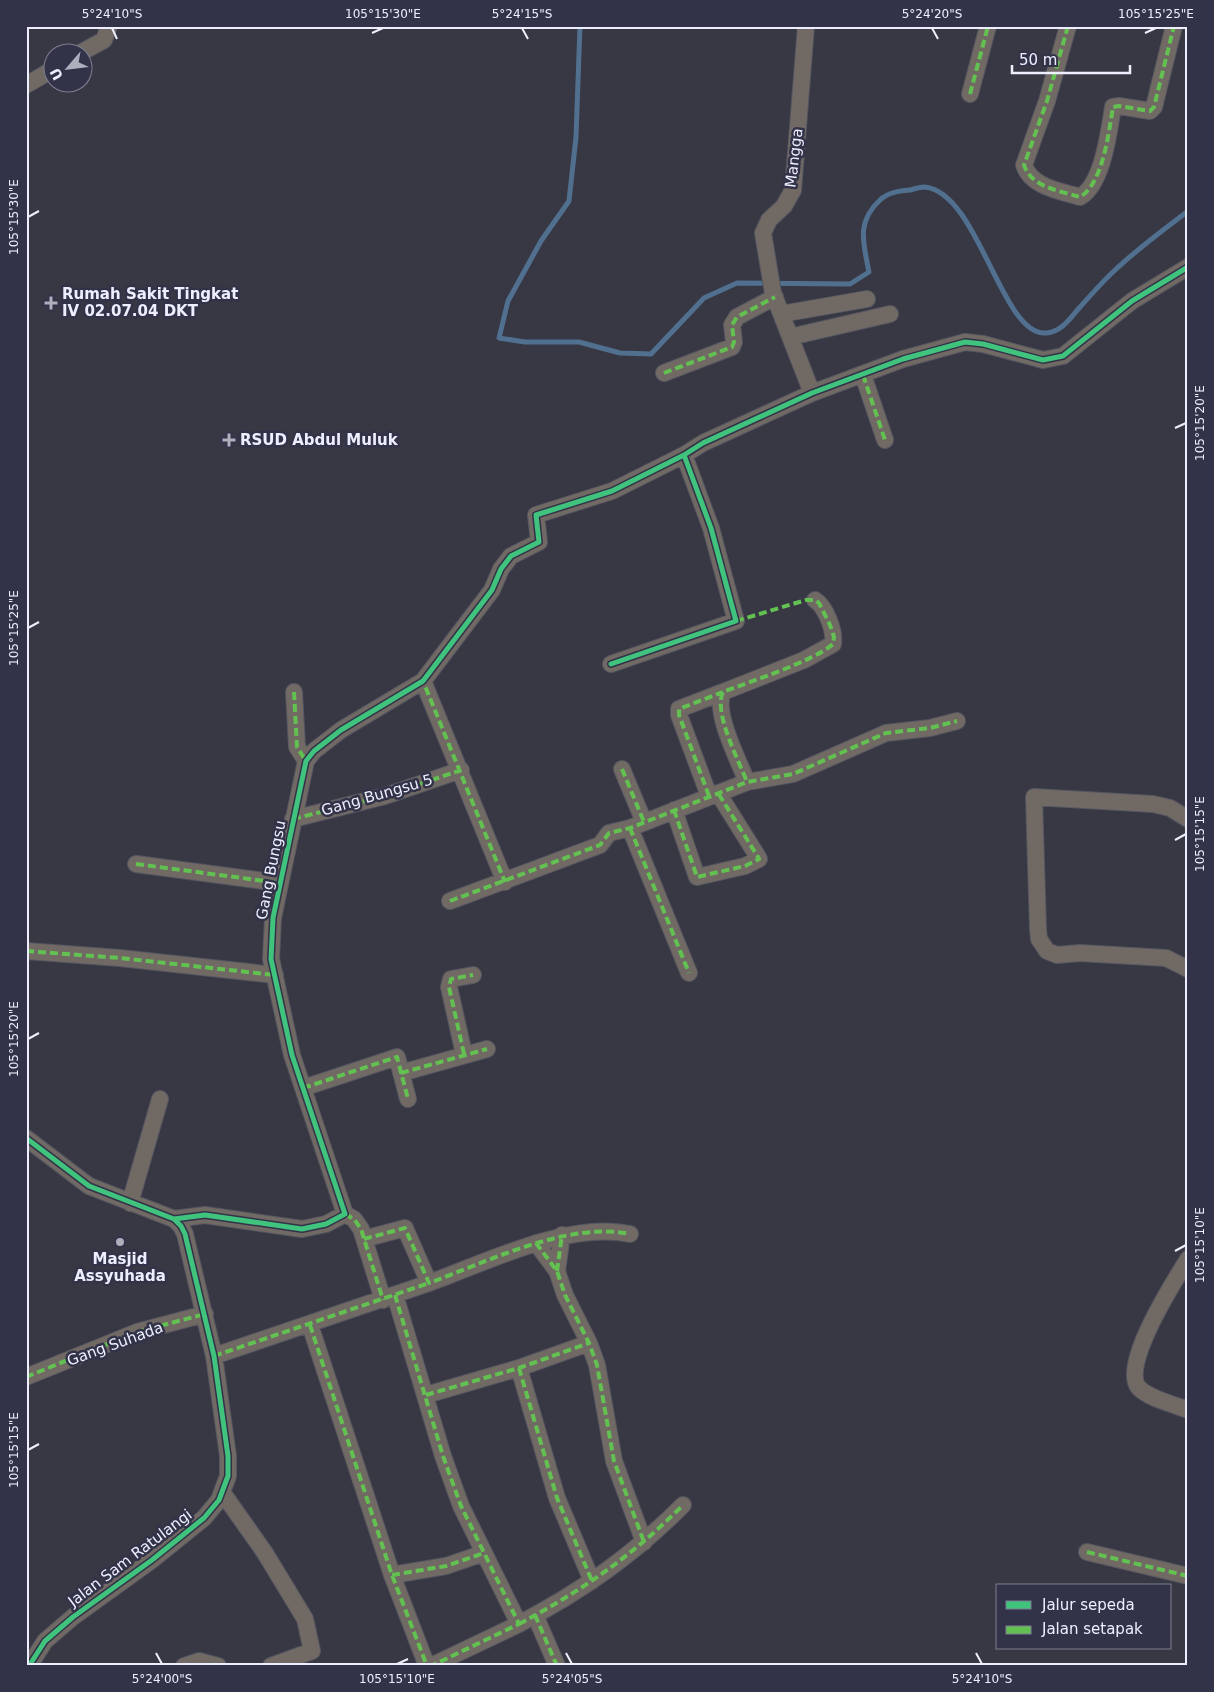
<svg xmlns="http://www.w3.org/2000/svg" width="1214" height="1692" viewBox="0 0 1214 1692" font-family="'DejaVu Sans',sans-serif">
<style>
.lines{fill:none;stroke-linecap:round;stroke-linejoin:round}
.stream{stroke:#517090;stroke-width:5}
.minor-casing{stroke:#555661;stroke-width:18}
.minor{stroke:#716964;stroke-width:16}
.quiet{stroke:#63c152;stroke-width:4;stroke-dasharray:8 4;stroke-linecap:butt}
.cycleway-casing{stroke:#323349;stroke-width:8}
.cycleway{stroke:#40c37c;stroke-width:5}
.ticks{fill:none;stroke:#eeeffe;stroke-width:2}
.poi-dot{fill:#aeafbd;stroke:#323349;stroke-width:2}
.labels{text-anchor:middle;stroke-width:5;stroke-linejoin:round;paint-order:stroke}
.street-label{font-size:15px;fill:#eeeffe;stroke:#323349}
.poi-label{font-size:15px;font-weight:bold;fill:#eeeffe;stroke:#323349;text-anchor:start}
.neatline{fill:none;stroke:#eeeffe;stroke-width:2}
.ticks-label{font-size:12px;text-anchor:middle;fill:#eeeffe}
</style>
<rect width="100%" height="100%" fill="#373844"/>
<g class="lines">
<path class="stream" d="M580 26 576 137 569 201 541 241 508 301 499 338 525 342H579L620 353 651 354 704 298 737 283 850 284 869 272C863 241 856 222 881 199 889 192 900 191 910 190 914 189 920 187 925 187 979 193 1001 336 1046 333 1062 332 1070 318 1080 307 1091 295 1102 282 1114 271 1137 249 1163 230 1188 211"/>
<defs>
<path id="minor" d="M806 26 793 190 784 206 769 220 763 233 773 293 812 393
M1068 26 1047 101 1024 165C1031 187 1060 191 1080 197 1103 184 1109 131 1113 107L1119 106 1150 111 1154 107 1174 26
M82 52 104 40 109 26
M26 85 52 70
M970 94 988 26
M781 314 867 299
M790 337 890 314
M664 373 732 347 734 342 732 325 737 317 775 297
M863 375 885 440
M611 664 736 621 711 528 684 455 703 443 812 393 903 359 965 342 983 344 1043 360 1063 356 1132 301 1188 267
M423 681 505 882
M294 692 297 747 306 761
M622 769 644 822
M747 782C739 761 713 712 723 692L804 660 833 644C835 631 826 607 815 600
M709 796 679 715V709L723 692
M674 810 697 877 745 866 759 859 758 857 718 793
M293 819 385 796 461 770
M1188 819 1170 808 1153 804 1034 797 1038 929 1039 939 1047 951 1057 955 1080 953 1166 958 1188 969
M630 828 689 973
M136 864 280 883
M450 901 600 845 609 833 630 828 747 782 793 774 886 733 930 728 957 721
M26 951 120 958 275 975
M464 1054 449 987 451 979 473 975
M401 1073 487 1049
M303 1088 397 1057 408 1099
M26 1138 89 1186 174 1219 181 1226 185 1234 214 1356 228 1456V1476L219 1500 204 1518 152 1560 73 1617 45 1641 29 1666
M130 1203 160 1099
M345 1214 354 1219 361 1229 383 1300
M174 1219 205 1215 302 1229 326 1224 345 1214 292 1055 271 959 273 918 306 761 314 751 341 730 423 681 492 590 501 569 511 556 539 542 536 515 612 491 684 455
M364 1239 405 1228 429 1283C487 1262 568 1221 630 1234
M536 1243 557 1271 565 1295 589 1343 597 1365 614 1461 644 1542
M1188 1259C1175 1280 1119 1367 1139 1388 1150 1399 1173 1404 1188 1410
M557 1271 562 1235
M395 1295 443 1456 461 1506 519 1624 431 1666
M310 1325 392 1575 427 1666
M214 1356 429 1283
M519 1368 557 1498 592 1581
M26 1377 137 1332 205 1314
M426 1395 519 1368 589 1343
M222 1492 265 1553 305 1619 312 1651 271 1666
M1087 1552 1188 1576
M392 1575 446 1566 484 1553
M535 1615 557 1666
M519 1624C583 1590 632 1556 683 1505
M184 1666 199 1661 218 1666"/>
</defs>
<use href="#minor" class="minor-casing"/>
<use href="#minor" class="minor"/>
<path class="quiet" d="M1068 26 1047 101 1024 165C1031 187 1060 191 1080 197 1103 184 1109 131 1113 107L1119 106 1150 111 1154 107 1174 26
M970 94 988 26
M664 373 732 347 734 342 732 325 737 317 775 297
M863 375 885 440
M736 621 806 600H815L819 603 830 625 834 637 833 644C812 662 751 681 723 692 713 712 739 761 747 782
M419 684 423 681 505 882
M294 692 297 747 306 761
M622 769 644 822
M709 796 679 715V709L723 692
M674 810 697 877 745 866 759 859 758 857 718 793
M293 819 385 796 461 770
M630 828 689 973
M136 864 280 883
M450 901 600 845 609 833 630 828 747 782 793 774 886 733 930 728 957 721
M26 951 120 958 275 975
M464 1054 449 987 451 979 473 975
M401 1073 487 1049
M303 1088 397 1057 408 1099
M345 1214 354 1219 361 1229 383 1300
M364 1239 405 1228 429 1283C487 1262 568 1221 630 1234
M536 1243 557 1271 565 1295 589 1343 597 1365 614 1461 644 1542
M557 1271 562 1235
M395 1295 443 1456 461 1506 519 1624 431 1666
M310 1325 392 1575 427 1666
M214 1356 429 1283
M519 1368 557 1498 592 1581
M26 1377 137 1332 205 1314
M426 1395 519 1368 589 1343
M1087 1552 1188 1576
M392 1575 446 1566 484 1553
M535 1615 557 1666
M519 1624C583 1590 632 1556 683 1505"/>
<defs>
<path id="cycleway" d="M611 664 736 621 711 528 684 455 703 443 812 393 903 359 965 342 983 344 1043 360 1063 356 1132 301 1188 267
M26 1138 89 1186 174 1219 181 1226 185 1234 214 1356 228 1456V1476L219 1500 204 1518 152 1560 73 1617 45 1641 29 1666
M174 1219 205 1215 302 1229 326 1224 345 1214 292 1055 271 959 273 918 306 761 314 751 341 730 423 681 492 590 501 569 511 556 539 542 536 515 612 491 684 455"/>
</defs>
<use href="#cycleway" class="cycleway-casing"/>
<use href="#cycleway" class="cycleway"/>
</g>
<path class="ticks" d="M112 28 117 39M522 28 528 39M932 28 938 39M372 33 383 28M1145 33 1156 28M28 217 39 211M1175 428 1186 423M28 628 39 622M1175 840 1186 834M28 1039 39 1033M1175 1251 1186 1245M28 1450 39 1444M156 1653 162 1664M566 1653 572 1664M976 1653 982 1664M397 1664 408 1659"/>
<g class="poi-dot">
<path d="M48.5 295.5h5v5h5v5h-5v5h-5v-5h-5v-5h5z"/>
<path d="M226.5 432.5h5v5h5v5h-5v5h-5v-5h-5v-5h5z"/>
<circle cx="120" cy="1242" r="5"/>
</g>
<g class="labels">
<g class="street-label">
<text transform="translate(794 158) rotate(-83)" y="5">Mangga</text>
<text transform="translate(377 795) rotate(-16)" y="5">Gang Bungsu 5</text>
<text transform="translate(271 870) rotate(-79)" y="5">Gang Bungsu</text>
<text transform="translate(115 1344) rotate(-20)" y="5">Gang Suhada</text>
<text transform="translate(130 1558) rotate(-37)" y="5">Jalan Sam Ratulangi</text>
</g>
<g class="poi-label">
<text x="62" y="299">Rumah Sakit Tingkat<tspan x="62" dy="17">IV 02.07.04 DKT</tspan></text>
<text x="240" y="445">RSUD Abdul Muluk</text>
<text x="120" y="1264" text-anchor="middle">Masjid<tspan x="120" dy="17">Assyuhada</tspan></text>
</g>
</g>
<rect width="1214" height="1692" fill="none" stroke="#323349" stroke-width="55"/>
<rect x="996" y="1584" width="175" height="65" fill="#323349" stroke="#7d7e91"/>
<rect x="1006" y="1601" width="25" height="8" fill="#40c37c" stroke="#7d7e91"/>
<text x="1042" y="1610" font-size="15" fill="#eeeffe">Jalur sepeda</text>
<rect x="1006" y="1626" width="25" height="8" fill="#63c152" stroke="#7d7e91"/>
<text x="1042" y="1634" font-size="15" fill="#eeeffe">Jalan setapak</text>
<g transform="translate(68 68) rotate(242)"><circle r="24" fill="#323349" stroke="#7d7e91"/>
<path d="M0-4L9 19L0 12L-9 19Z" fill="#aeafbd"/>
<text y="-8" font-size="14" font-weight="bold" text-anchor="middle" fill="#eeeffe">U</text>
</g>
<path d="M1012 65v8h118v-8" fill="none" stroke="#eeeffe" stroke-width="2.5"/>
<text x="1019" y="65" font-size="15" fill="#eeeffe" stroke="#323349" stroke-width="4" paint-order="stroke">50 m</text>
<rect x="28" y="28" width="1158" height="1636" class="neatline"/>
<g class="ticks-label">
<text x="112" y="18">5°24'10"S</text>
<text x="383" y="18">105°15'30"E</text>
<text x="522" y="18">5°24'15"S</text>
<text x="932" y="18">5°24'20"S</text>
<text x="1156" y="18">105°15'25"E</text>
<text transform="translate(14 217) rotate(-90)" y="4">105°15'30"E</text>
<text transform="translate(1200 423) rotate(-90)" y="4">105°15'20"E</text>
<text transform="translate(14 628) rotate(-90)" y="4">105°15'25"E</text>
<text transform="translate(1200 834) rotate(-90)" y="4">105°15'15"E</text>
<text transform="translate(14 1039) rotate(-90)" y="4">105°15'20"E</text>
<text transform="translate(1200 1245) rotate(-90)" y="4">105°15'10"E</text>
<text transform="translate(14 1450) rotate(-90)" y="4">105°15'15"E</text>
<text x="162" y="1683">5°24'00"S</text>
<text x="397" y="1683">105°15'10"E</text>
<text x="572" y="1683">5°24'05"S</text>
<text x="982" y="1683">5°24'10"S</text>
</g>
</svg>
